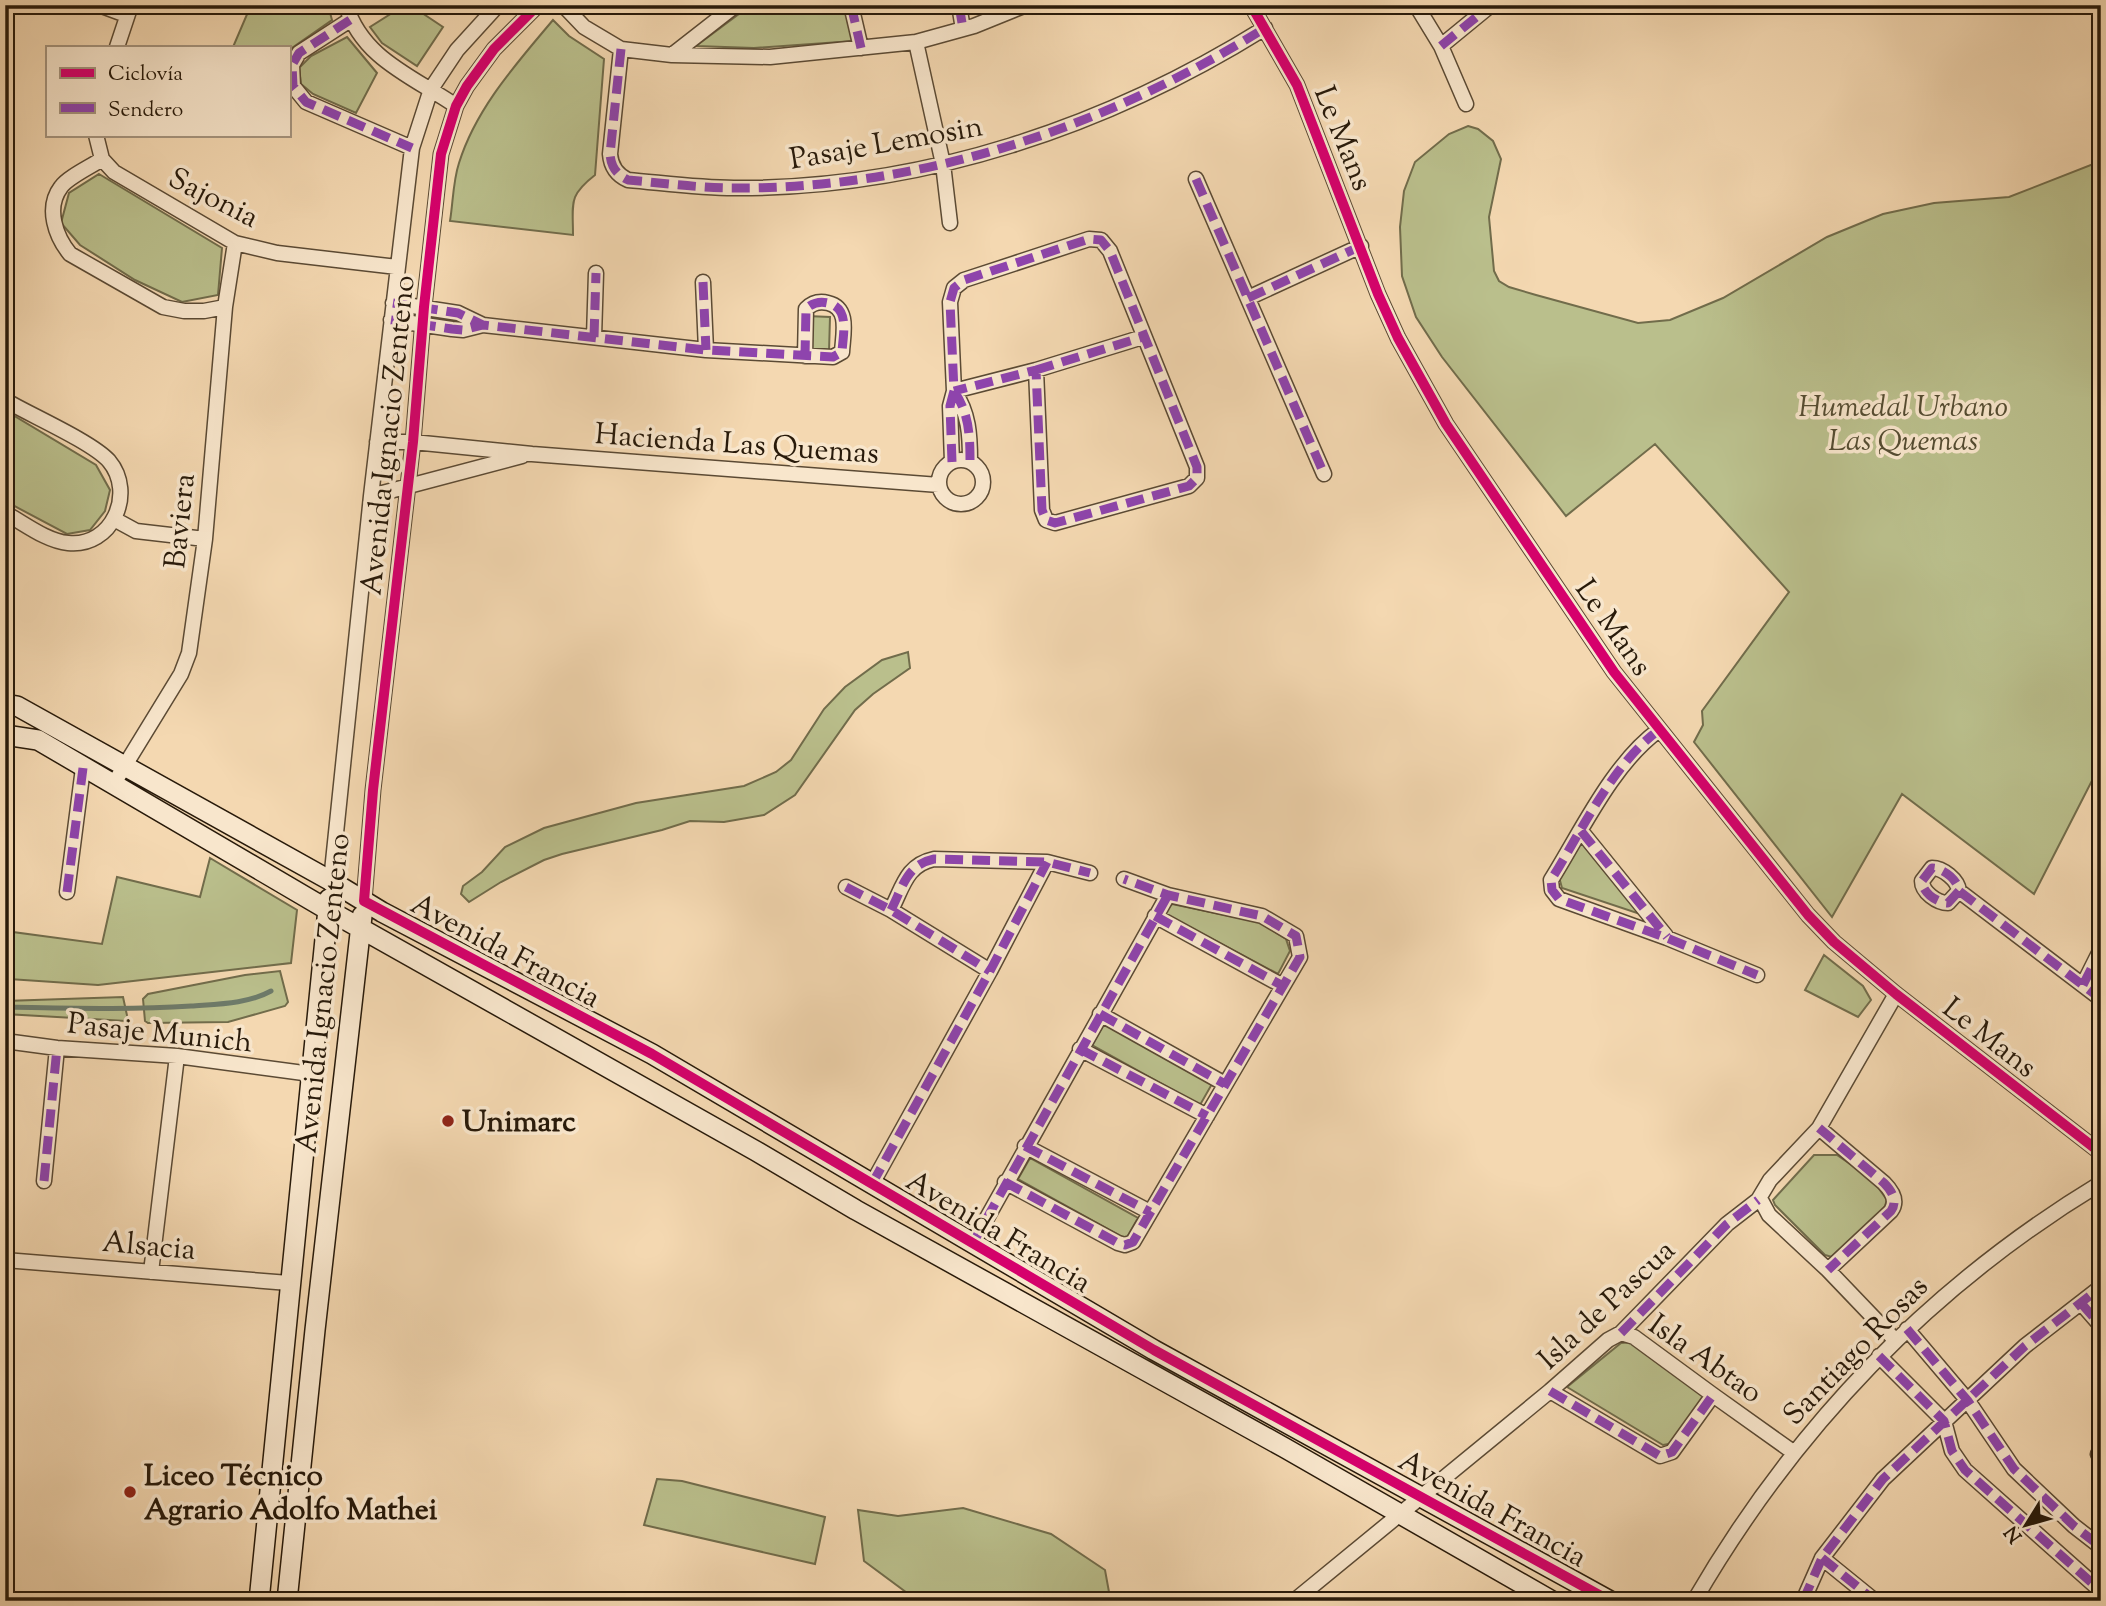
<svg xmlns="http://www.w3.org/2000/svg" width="2106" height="1606" viewBox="0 0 2106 1606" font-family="'Sorts Mill Goudy',serif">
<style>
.green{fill:#babf8c;stroke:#716c4b;stroke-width:2}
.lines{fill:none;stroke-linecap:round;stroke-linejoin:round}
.stream{stroke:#6e7a69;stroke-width:5}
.street-casing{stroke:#5b4a34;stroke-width:17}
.secondary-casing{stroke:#281a0a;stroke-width:22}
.street{stroke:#f8e6cc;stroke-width:14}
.secondary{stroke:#f8e6cc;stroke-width:19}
.quiet{stroke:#8e44ad;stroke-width:9;stroke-dasharray:18 9;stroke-linecap:butt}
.cycleway-casing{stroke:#f8e6cc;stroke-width:15}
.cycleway{stroke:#d6006c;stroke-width:10}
.poi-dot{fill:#8f2418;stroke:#f8e6cc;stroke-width:2.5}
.labels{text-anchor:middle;stroke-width:7;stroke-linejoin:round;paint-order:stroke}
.street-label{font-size:30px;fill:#281a0a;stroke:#f8e6cc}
.park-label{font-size:30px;font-style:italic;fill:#544c31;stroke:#f8e6cc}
.poi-label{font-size:30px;font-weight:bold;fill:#281a0a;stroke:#f8e6cc;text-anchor:start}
</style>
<rect width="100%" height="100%" fill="#f4d8b1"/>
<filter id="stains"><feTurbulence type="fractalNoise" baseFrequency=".00286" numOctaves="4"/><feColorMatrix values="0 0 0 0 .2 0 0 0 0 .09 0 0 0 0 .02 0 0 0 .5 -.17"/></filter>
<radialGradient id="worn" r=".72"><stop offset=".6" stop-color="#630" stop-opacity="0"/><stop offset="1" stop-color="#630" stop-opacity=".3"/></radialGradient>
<path class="green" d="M251 5H328L332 20 289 50V47H233Z
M398 5H410L443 27 417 66 382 43 370 27 392 13Z
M751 5H845L854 41 754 48 696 46Z
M553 20 569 36 604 59 595 175C568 196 573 203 573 235L450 221C453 203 453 181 459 163 476 108 517 63 553 20Z
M347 37 377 73 356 113 313 94 301 84 299 68 311 56Z
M1468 126 1478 129 1493 141 1501 159 1489 217 1494 271 1499 281 1509 287 1536 295 1638 323 1670 320 1723 298 1827 237 1883 214 1934 203 2009 197 2101 161V763L2034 894 1902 794 1832 917 1694 742 1703 725 1702 711 1789 592 1655 444 1566 516 1442 357 1416 317 1402 276 1400 227 1404 191 1415 162 1449 134Z
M99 174 222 248 218 295 182 302 135 280 80 245 61 223 69 193Z
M807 316 830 317 829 352 806 351Z
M5 413 11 414 96 465 110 490 105 511 90 530 67 534 5 501Z
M908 652 910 668 873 694 855 710 795 795 764 815 724 822 690 821 662 830 562 854 544 860 501 882 469 902 461 894 463 886 482 872 505 847 544 828 636 803 744 786 776 772 791 760 824 709 845 687 882 660Z
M1581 839 1643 915 1562 888 1559 877Z
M210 858 297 910 291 963 98 985 9 979 5 982V931L102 944 117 877 200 897Z
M1172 904 1259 922 1286 939 1290 951 1278 974 1163 913Z
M1824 955 1863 986 1871 1000 1858 1017 1805 990Z
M280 971 288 1002 285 1006 228 1022 148 1023 145 1021 143 999 148 994 245 975Z
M123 997 128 1020 126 1021 5 1014V1001Z
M1104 1024 1212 1084 1200 1105 1092 1045Z
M1814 1155H1837L1872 1179 1887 1200 1882 1214 1832 1257 1825 1255 1775 1205 1773 1200Z
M1030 1158 1138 1218 1126 1239 1018 1179Z
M1637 1342 1702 1392 1705 1400 1674 1443 1663 1445 1567 1387 1621 1343Z
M657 1479 682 1481 825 1517 815 1564 644 1525Z
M963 1508 1051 1534 1105 1570 1109 1592 1102 1601H918L864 1561 858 1510 898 1516Z"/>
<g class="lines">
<path class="stream" d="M5 1007C67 1008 129 1010 191 1006 216 1004 248 1004 271 991"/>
<defs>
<path id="street" d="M99 5 126 15
M346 5C362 59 414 77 456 106
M563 5 584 27 621 49 672 55 770 57 916 42 974 26 1026 5
M851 5 861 48
M959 5 963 29
M1251 5 1297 85 1378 294 1398 338 1446 424 1614 672 1808 915 1834 942 1896 994 2101 1153
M1416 5 1441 46 1466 104
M350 20 299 53 292 65 293 86 306 102 412 148
M916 42 943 164 950 223
M1441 46 1491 5
M117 47 131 5
M621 49 610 154C611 167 617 175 628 180 663 183 699 188 734 188 923 189 1106 127 1265 28
M672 55 736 5
M96 135 102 159 114 172 235 243 277 253 397 267
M102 159C92 166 68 177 61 187 45 208 56 237 70 254L163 307 184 311H204L225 307
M1196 179 1324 474
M703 282 706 350
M1248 298 1361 246
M393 303 458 313 483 325
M391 320 452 329 463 330 483 325 706 350 833 357 842 352C843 334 850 308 828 303 820 301 812 303 806 309L805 356
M594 337 596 273
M1036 370 1143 337
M954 391C969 413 970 435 970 461
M5 403 12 404C35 417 93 443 109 461 136 493 112 548 68 543 46 541 24 523 5 513
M377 442H413L532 454 939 485
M939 482a22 22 0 1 1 44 0a22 22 0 1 1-44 0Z
M952 462 950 406 954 391 950 302 954 288 964 280 1089 239 1101 240 1110 251 1197 467V478L1189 486 1055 523 1046 520 1042 510 1036 370 954 391
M371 496 522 456
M114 519 136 531 205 539
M1659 730C1613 763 1581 832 1551 880L1552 890 1559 899 1667 938 1757 975
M113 785 181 674 189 653 205 539 225 307 235 243
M1581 831 1666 936
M331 881 371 496 412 148 431 89 457 50 498 5
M846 887 891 910 990 971
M1959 891 1948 903C1937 903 1922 892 1922 881L1932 868C1943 868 1958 880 1959 891L2101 999
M67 892 83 768
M364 901 373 790 413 442 424 307 441 154 456 106 467 86 494 49 538 5
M891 910C903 887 906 865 934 859L1047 862 1090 873
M1155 916 1283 986
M2083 985 2101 949
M1100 1014 1225 1084
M5 1041 57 1048 177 1056 311 1074
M1080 1049 1207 1116
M1819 1128 1884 1183C1892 1191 1898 1201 1891 1211L1828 1270
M1025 1146 1150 1212
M44 1181 57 1048
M1005 1182 1118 1243 1125 1245 1133 1242 1300 957 1296 936 1262 916 1168 895 1124 879
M872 1184 990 971 1047 862
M1758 1200 1762 1202 1769 1215 1828 1270 1895 1340
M973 1243 1168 895
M5 1260 289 1283
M151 1272 177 1056
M2081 1303 2101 1326
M1907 1329 1968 1401 2014 1469 2074 1526 2101 1547
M1621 1333 1634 1337 1713 1395 1793 1452
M1879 1356 1944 1421 1952 1451 1965 1470 2101 1591
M1550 1391 1660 1456 1672 1452 1713 1395
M2098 1454 2101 1450
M1822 1558 1875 1601
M1294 1601 1550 1391 1608 1340 1621 1333 1727 1224 1758 1200 1770 1180 1819 1128 1896 994
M1694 1601C1795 1427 1929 1287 2101 1183
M1803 1601 1822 1558 1883 1479 2025 1346 2101 1287"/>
<path id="secondary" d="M5 704 17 706 331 881 382 912 652 1054 1154 1350 1610 1601
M5 735 38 740 328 910 756 1151 856 1210 1285 1448 1552 1601
M259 1601 329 899
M287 1601 315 1330 362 916"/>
</defs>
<use href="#street" class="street-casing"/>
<use href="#secondary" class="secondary-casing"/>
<use href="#street" class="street"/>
<use href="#secondary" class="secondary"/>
<path class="quiet" d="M851 5 861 48
M959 5 963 29
M350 20 299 53 292 65 293 86 306 102 412 148
M1441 46 1491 5
M621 49 610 154C611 167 617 175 628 180 663 183 699 188 734 188 923 189 1106 127 1265 28
M1196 179 1324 474
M703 282 706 350
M1248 298 1361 246
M393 303 458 313 483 325
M391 320 452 329 463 330 483 325 706 350 833 357 842 352C843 334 850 308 828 303 820 301 812 303 806 309L805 356
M594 337 596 273
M1036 370 1143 337
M954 391C969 413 970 435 970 461
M952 462 950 406 954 391 950 302 954 288 964 280 1089 239 1101 240 1110 251 1197 467V478L1189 486 1055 523 1046 520 1042 510 1036 370 954 391
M1659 730C1613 763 1581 832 1551 880L1552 890 1559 899 1667 938 1757 975
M1581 831 1667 937
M846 887 891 910 990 971
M1959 891 1948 903C1937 903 1922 892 1922 881L1932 868C1943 868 1958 880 1959 891L2101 999
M67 892 83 768
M891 910C903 887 906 865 934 859L1047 862 1090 873
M1155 916 1283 986
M2083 985 2101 949
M1100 1014 1225 1084
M1080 1049 1207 1116
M1819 1128 1884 1183C1892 1191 1898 1201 1891 1211L1828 1270
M1025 1146 1150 1212
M44 1181 57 1048
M1005 1182 1118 1243 1125 1245 1133 1242 1300 957 1296 936 1262 916 1168 895 1124 879
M872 1184 990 971 1047 862
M973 1243 1168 895
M2081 1303 2101 1326
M1907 1329 1968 1401 2014 1469 2074 1526 2101 1547
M1621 1333 1727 1224 1758 1200
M1879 1356 1944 1421 1952 1451 1965 1470 2101 1591
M1550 1391 1660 1456 1672 1452 1713 1395
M2098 1454 2101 1450
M1822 1558 1875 1601
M1803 1601 1822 1558 1883 1479 2025 1346 2101 1287"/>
<defs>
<path id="cycleway" d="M538 5 494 49 467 86 456 106 441 154 424 307 413 442 373 790 364 901 652 1054 1154 1350 1610 1601
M1251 5 1297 85 1378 294 1398 338 1446 424 1614 672 1808 915 1834 942 1896 994 2101 1153"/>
</defs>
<use href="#cycleway" class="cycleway-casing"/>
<use href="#cycleway" class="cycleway"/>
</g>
<g class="poi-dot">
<circle cx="448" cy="1121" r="7"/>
<circle cx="130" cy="1492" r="7"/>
</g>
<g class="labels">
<g class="street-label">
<text transform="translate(1344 138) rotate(68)" y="10">Le Mans</text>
<text transform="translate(886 142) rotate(-10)" y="10">Pasaje Lemosin</text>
<text transform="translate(214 197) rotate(27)" y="10">Sajonia</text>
<text transform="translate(387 435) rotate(-84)" y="10">Avenida Ignacio Zenteno</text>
<text transform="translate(737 443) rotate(4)" y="10">Hacienda Las Quemas</text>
<text transform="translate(179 521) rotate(-84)" y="10">Baviera</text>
<text transform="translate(1614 627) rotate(55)" y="10">Le Mans</text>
<text transform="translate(506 950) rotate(28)" y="10">Avenida Francia</text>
<text transform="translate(322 993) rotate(-84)" y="10">Avenida Ignacio Zenteno</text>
<text transform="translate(160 1032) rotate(6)" y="10">Pasaje Munich</text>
<text transform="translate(1990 1037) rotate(38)" y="10">Le Mans</text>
<text transform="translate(999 1231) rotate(31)" y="10">Avenida Francia</text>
<text transform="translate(149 1245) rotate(5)" y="10">Alsacia</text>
<text transform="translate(1606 1304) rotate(-43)" y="10">Isla de Pascua</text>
<text transform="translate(1855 1350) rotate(-46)" y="10">Santiago Rosas</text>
<text transform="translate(1706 1358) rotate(35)" y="10">Isla Abtao</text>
<text transform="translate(1493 1508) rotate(29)" y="10">Avenida Francia</text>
</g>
<g class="park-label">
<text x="1903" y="416">Humedal Urbano<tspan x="1903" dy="34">Las Quemas</tspan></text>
</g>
<g class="poi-label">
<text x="462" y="1131">Unimarc</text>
<text x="144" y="1485">Liceo Técnico<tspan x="144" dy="34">Agrario Adolfo Mathei</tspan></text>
</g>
</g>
<rect width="2106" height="1606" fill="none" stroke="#f4d8b1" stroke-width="28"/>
<rect x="7" y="7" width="2092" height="1592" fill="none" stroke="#281a0a" stroke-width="3.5"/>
<rect x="14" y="14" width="2078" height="1578" fill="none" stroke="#281a0a" stroke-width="2"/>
<rect x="46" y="46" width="245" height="91" fill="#f8e6cc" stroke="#a5947e" stroke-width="2"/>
<rect x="60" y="68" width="35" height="10" fill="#d6006c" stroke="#a5947e" stroke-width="2"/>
<text x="108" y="80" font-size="21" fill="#281a0a">Ciclovía</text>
<rect x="60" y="103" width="35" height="10" fill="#8e44ad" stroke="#a5947e" stroke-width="2"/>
<text x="108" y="116" font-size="21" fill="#281a0a">Sendero</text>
<g transform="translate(2026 1525) rotate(233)" stroke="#f8e6cc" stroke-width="5" paint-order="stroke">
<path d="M0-5L12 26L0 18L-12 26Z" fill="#281a0a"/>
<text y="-10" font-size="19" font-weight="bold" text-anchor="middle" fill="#281a0a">N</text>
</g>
<rect width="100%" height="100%" filter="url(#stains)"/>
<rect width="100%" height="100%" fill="url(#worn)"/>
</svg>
